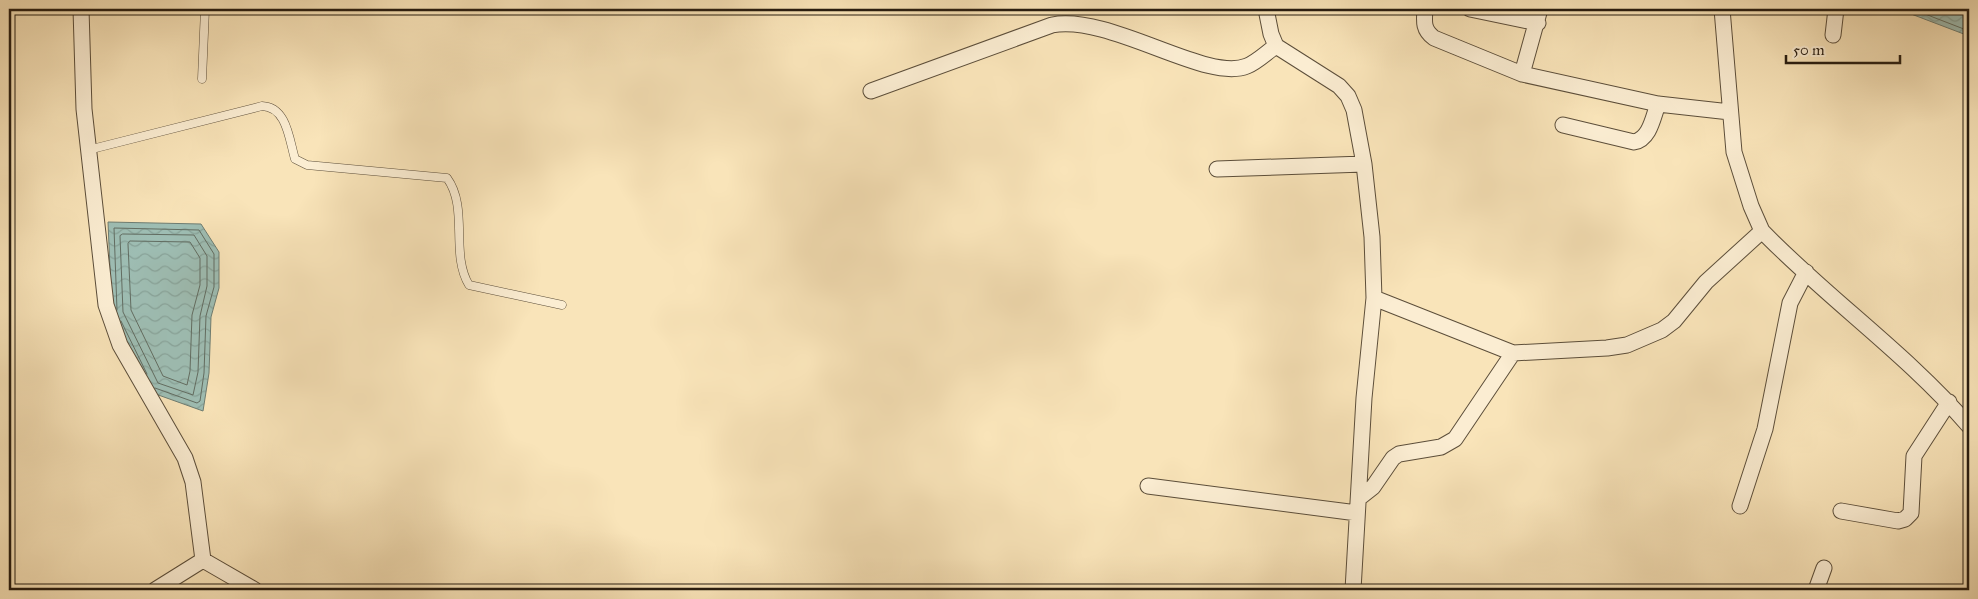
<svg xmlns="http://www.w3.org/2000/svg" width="1978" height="599" viewBox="0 0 1978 599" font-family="'IM FELL Great Primer',serif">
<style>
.water{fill:url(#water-waves);stroke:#6e7d72}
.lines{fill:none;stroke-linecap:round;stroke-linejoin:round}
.shore{stroke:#626d62;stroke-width:1}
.service-casing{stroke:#5c4e3a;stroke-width:9}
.minor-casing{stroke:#5c4e3a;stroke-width:17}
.service{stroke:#fbedd2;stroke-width:8}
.minor{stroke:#fbedd2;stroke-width:15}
</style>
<defs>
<pattern id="water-waves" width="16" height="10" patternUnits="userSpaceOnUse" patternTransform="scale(1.25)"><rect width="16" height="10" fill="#9ebeb4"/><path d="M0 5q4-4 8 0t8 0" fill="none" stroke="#88a39a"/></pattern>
</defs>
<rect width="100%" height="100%" fill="#f9e4b9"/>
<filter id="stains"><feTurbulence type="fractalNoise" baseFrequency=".004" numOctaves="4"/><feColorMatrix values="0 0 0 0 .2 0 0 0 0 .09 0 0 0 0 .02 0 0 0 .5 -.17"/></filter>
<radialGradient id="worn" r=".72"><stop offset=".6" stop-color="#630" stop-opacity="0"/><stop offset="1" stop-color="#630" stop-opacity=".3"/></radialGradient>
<path class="water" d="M1898 9H1969V36Z
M108 222 201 224 219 252V288L211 317 209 373 203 411 150 392 112 315Z"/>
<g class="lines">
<path class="shore" d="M1912 9 1969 31
M123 234 194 235 207 256V286L200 316 198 372 193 395 158 383 123 312 120 236Z
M130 241 190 242 200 258V285L192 315 190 371 187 385 163 376 131 310 128 244Z
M117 310 114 228 199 230 214 254V287L206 316 204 373 200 401 197 403 155 388
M121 321 147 374"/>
<defs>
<path id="service" d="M202 79 205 9
M88 150 262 106C287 107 289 139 295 159L307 165 447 178C469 208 450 254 469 285L562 305"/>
<path id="minor" d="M81 9 84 109 106 305 120 345 185 458 193 482 203 560
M1266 9 1271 34 1276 46 1339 86 1348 96 1354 110 1364 164 1372 237 1374 298 1364 398 1353 590
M1425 9C1424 22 1423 30 1434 38L1522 74 1658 104 1730 112
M1470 9 1538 23
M1722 9 1734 152 1751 206 1762 231C1828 299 1907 354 1969 426
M1833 35 1836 9
M1522 74 1540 9
M871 91 1052 25C1111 14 1206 83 1247 66 1257 62 1267 52 1276 46
M1563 125 1634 142C1650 139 1653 117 1658 104
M1217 169 1364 164
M1374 298 1513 353 1607 348 1627 345 1662 330 1674 321 1706 282 1762 231
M1148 486 1357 513
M1359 498 1373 487 1393 458 1399 454 1441 447 1455 439 1513 353
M1740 506 1765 429 1790 303 1806 272
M1841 511 1898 521 1905 519 1911 513 1914 456 1949 402
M203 560 255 590
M155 590 203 560
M1816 590 1824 568"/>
</defs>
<use href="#service" class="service-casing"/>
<use href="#minor" class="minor-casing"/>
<use href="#service" class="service"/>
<use href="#minor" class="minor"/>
</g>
<rect width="1978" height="599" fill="none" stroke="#f9e4b9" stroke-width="30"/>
<rect x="10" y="10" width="1958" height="579" fill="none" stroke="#271c10" stroke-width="2.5"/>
<rect x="15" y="15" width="1948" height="569" fill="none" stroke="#271c10"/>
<path d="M1786 55v8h114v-8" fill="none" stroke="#271c10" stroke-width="2.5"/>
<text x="1793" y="55" font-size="15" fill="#271c10" stroke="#fbedd2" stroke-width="4" paint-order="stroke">50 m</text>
<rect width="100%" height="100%" filter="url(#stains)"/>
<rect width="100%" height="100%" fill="url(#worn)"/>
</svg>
